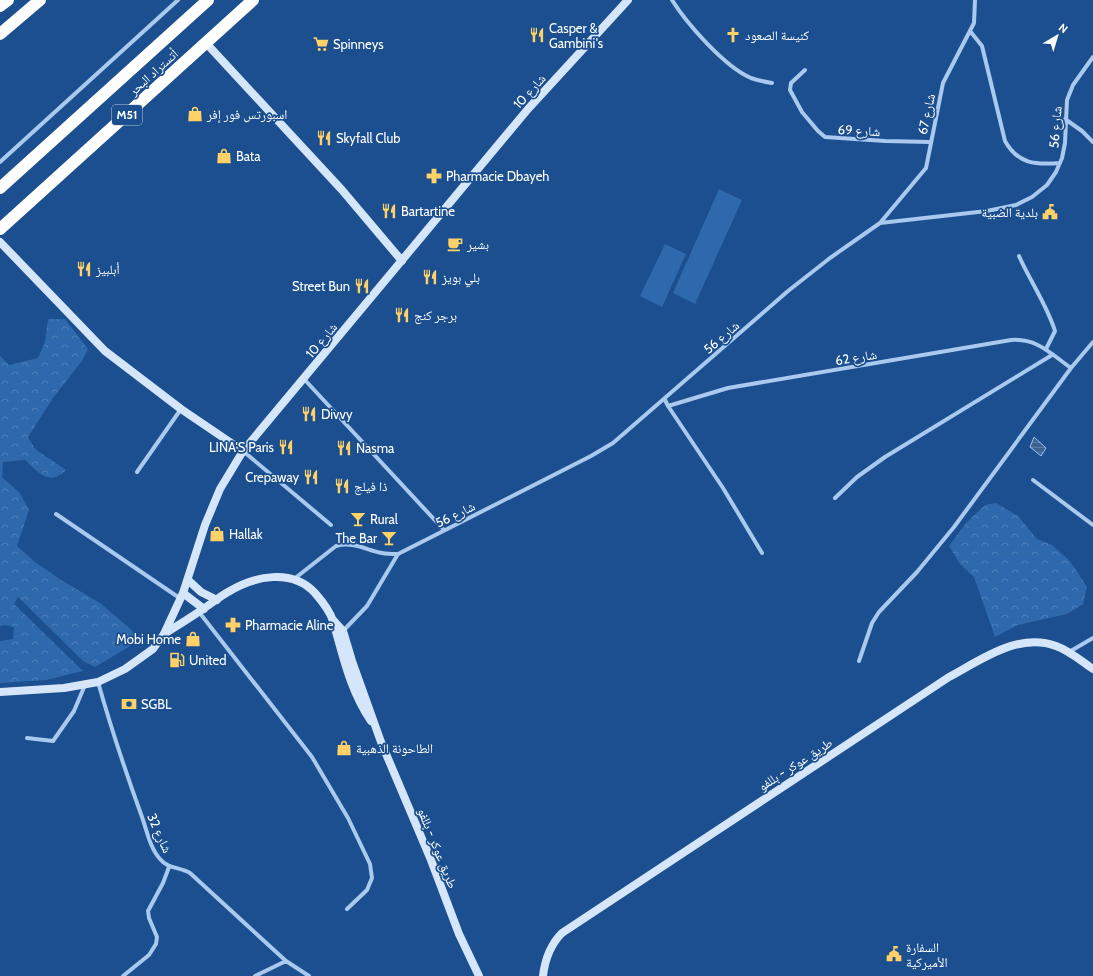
<svg xmlns="http://www.w3.org/2000/svg" width="1093" height="976" viewBox="0 0 1093 976" font-family="Cabin,'Noto Naskh Arabic',sans-serif">
<style>
.green{fill:#2e69ad}
.forest{fill:url(#forest-crowns)}
.water{fill:url(#water-rules);stroke:#9cc4f0}
.lines{fill:none;stroke-linecap:round;stroke-linejoin:round}
.street{stroke:#a9c9ee;stroke-width:4}
.secondary{stroke:#d6e6fa;stroke-width:8}
.highway{stroke:#fff;stroke-width:12}
.labels{text-anchor:middle;stroke-width:3.5;stroke-linejoin:round;paint-order:stroke}
.shield{fill:#1b4f8f;stroke:#bbcadd;stroke-width:1}
.shield-label{font-size:12px;font-weight:bold;fill:#fff}
.poi-label{font-size:13px;fill:#fff;stroke:#1b4f8f;text-anchor:start}
.street-label{font-size:13px;fill:#fff;stroke:#1b4f8f}
</style>
<defs>
<pattern id="forest-crowns" width="20" height="18" patternUnits="userSpaceOnUse"><rect width="20" height="18" fill="#2e69ad"/><path d="M2 6a3 3 0 1 1 6 0M12 15a3 3 0 1 1 6 0" fill="none" stroke="#4d80b9"/></pattern>
<pattern id="water-rules" width="6" height="5" patternUnits="userSpaceOnUse"><rect width="6" height="5" fill="#3c6290"/><path d="M0 2.5h6" fill="none" stroke="#597aa1"/></pattern>
</defs>
<rect width="100%" height="100%" fill="#1b4f8f"/>
<path class="green" d="M719 189 742 200 695 304 673 293Z
M665 244 686 254 662 307 640 296Z"/>
<path class="forest" d="M48 319H65L88 349 82 361 53 398 28 437 35 449 66 470C49 487 38 472 25 460L3 462 2 477 20 493 29 510 17 546 35 562 61 580 100 603 142 639 95 667 83 661 18 597 14 604 83 671 46 680 0 683V641L13 639 14 627 5 625 0 626V356L9 365 38 358 45 342Z
M996 503 1018 516 1037 539 1052 545 1070 561 1087 587 1083 604 1067 614 1018 625 995 637 974 577 960 564 949 546 966 523 985 505Z"/>
<path class="water" d="M1034 437 1046 448 1041 456 1030 447Z"/>
<g class="lines">
<path class="street" d="M672 0C687 24 725 67 751 78 757 80 765 82 772 83
M970 31 982 46 1005 141C1018 164 1035 165 1060 163
M805 70 791 83 790 90 802 112 818 131 825 137 885 141 930 142
M1065 119 1082 131 1093 142
M0 162 178 0
M880 223 926 168 943 83 974 23 975 0
M1019 256C1030 281 1047 305 1055 331L1046 349
M304 379 444 530
M665 400 668 406 728 388 1011 340C1037 338 1051 354 1071 368
M668 406 723 488 762 553
M243 451 331 525
M137 472 181 409
M1033 480 1093 525
M835 498 857 477 885 457 1052 355
M56 514 181 599
M294 579 336 546C353 541 366 550 382 553 387 554 393 554 398 554L591 456 613 443 788 291 830 258 880 223 987 211 1016 205 1032 197 1047 185 1056 172 1062 158 1065 143 1067 100 1073 85 1093 57
M199 612 312 757 348 818 370 864 372 878 367 890 347 909
M343 631 367 606 398 554
M1069 652 1093 638
M859 661 872 623 879 612 917 572 954 527 1071 368 1093 342
M98 682C111 728 126 773 142 817 147 831 150 848 160 859 168 869 180 867 190 873L286 961 309 976
M27 738 53 741 74 711 85 685
M123 976 149 955 156 944 157 937 149 918 148 911 163 883 169 867
M255 976 286 961"/>
<path class="secondary" d="M206 43 342 190 402 261
M0 242 105 351 181 409 243 451
M188 580 201 592 217 600
M183 593 204 609
M333 620 343 631 352 661 381 742 431 860 459 934 479 976
M164 634C177 626 190 618 203 609 211 604 219 597 228 592 254 576 292 568 315 593 322 601 330 611 333 621 343 656 350 690 371 721
M0 692 64 688 98 682 125 669 153 649 164 634 183 593 205 525 220 489 243 451 528 109 628 0
M543 976C545 959 550 945 562 933L949 677C981 660 1018 632 1056 646 1070 651 1081 661 1093 669"/>
<path class="highway" d="M0 6 8 0
M0 34 40 0
M0 188 208 0
M0 229 253 0"/>
</g>
<defs>
<symbol id="restaurant-bare" viewBox="-9 -9 18 18"><path d="M-5-6h1v4h1v-4h1v4h1v-4h1v5L-1.5 .5V6h-2V.5L-5-1ZM5-6V6H3V1.5H1.5Q1.5-4 5-6Z" fill="#ffd166" stroke="#1b4f8f" stroke-width="2.5" paint-order="stroke"/></symbol>
<symbol id="church-bare" viewBox="-9 -9 18 18"><path d="M-1.2-6h2.4v3.5h3.3v2.4h-3.3V6h-2.4V-.1h-3.3v-2.4h3.3Z" fill="#ffd166" stroke="#1b4f8f" stroke-width="2.5" paint-order="stroke"/></symbol>
<symbol id="supermarket-bare" viewBox="-9 -9 18 18"><path d="M-6-5.5h2.5l.6 2H6L4.5 2H-2.5L-4.4-4H-6ZM-1.5 3.2a1.3 1.3 0 1 0 .1 0ZM3 3.2a1.3 1.3 0 1 0 .1 0Z" fill="#ffd166" stroke="#1b4f8f" stroke-width="2.5" paint-order="stroke"/></symbol>
<symbol id="shop-bare" viewBox="-9 -9 18 18"><path d="M-5-2.5h2.3a2.7 3.5 0 0 1 5.4 0H5L5.5 6h-11ZM-1.5-2.5h3a1.5 2.3 0 0 0-3 0Z" fill="#ffd166" stroke="#1b4f8f" stroke-width="2.5" paint-order="stroke"/></symbol>
<symbol id="pharmacy-bare" viewBox="-9 -9 18 18"><path d="M-2-6h4v4h4v4h-4v4h-4v-4h-4v-4h4Z" fill="#ffd166" stroke="#1b4f8f" stroke-width="2.5" paint-order="stroke"/></symbol>
<symbol id="civic-bare" viewBox="-9 -9 18 18"><path d="M-.6-6.5H3V-4.5H.6V-3L4-1V1h2V6H-6V1h2V-1L-.6-3ZM-1.2 2.5V6h2.4V2.5Z" fill="#ffd166" stroke="#1b4f8f" stroke-width="2.5" paint-order="stroke"/></symbol>
<symbol id="cafe-bare" viewBox="-9 -9 18 18"><path d="M-5.5-4.5H6V0H3Q3 3.5 0 3.5H-2.5Q-5.5 3.5-5.5 0ZM3-3.2v2h1.7v-2ZM-6 4.5H4V6H-6Z" fill="#ffd166" stroke="#1b4f8f" stroke-width="2.5" paint-order="stroke"/></symbol>
<symbol id="bar-bare" viewBox="-9 -9 18 18"><path d="M-6-5H6L.8 .8V4.5H3.5V6h-7V4.5H-.8V.8Z" fill="#ffd166" stroke="#1b4f8f" stroke-width="2.5" paint-order="stroke"/></symbol>
<symbol id="fuel-bare" viewBox="-9 -9 18 18"><path d="M-5.5-6h7V0h2V4h1.3V-2.5L3-4.5l.8-.8L6-3V5H2.5V1h-1V6h-7ZM-4.2-4.7v3.2H.2V-4.7Z" fill="#ffd166" stroke="#1b4f8f" stroke-width="2.5" paint-order="stroke"/></symbol>
<symbol id="bank-bare" viewBox="-9 -9 18 18"><path d="M-6-4H6V4H-6ZM0-2.3a2.3 2.3 0 1 0 0 4.6a2.3 2.3 0 1 0 0-4.6Z" fill="#ffd166" stroke="#1b4f8f" stroke-width="2.5" paint-order="stroke"/></symbol>
</defs>
<g fill-rule="evenodd">
<use href="#restaurant-bare" x="526" y="24" width="22" height="22"/>
<use href="#church-bare" x="722" y="24" width="22" height="22"/>
<use href="#supermarket-bare" x="310" y="33" width="22" height="22"/>
<use href="#shop-bare" x="184" y="103" width="22" height="22"/>
<use href="#restaurant-bare" x="313" y="127" width="22" height="22"/>
<use href="#shop-bare" x="213" y="145" width="22" height="22"/>
<use href="#pharmacy-bare" x="423" y="165" width="22" height="22"/>
<use href="#restaurant-bare" x="378" y="200" width="22" height="22"/>
<use href="#civic-bare" x="1039" y="201" width="22" height="22"/>
<use href="#cafe-bare" x="444" y="233" width="22" height="22"/>
<use href="#restaurant-bare" x="73" y="258" width="22" height="22"/>
<use href="#restaurant-bare" x="419" y="266" width="22" height="22"/>
<use href="#restaurant-bare" x="351" y="275" width="22" height="22"/>
<use href="#restaurant-bare" x="391" y="304" width="22" height="22"/>
<use href="#restaurant-bare" x="298" y="403" width="22" height="22"/>
<use href="#restaurant-bare" x="275" y="436" width="22" height="22"/>
<use href="#restaurant-bare" x="333" y="437" width="22" height="22"/>
<use href="#restaurant-bare" x="300" y="466" width="22" height="22"/>
<use href="#restaurant-bare" x="331" y="475" width="22" height="22"/>
<use href="#bar-bare" x="347" y="508" width="22" height="22"/>
<use href="#shop-bare" x="206" y="523" width="22" height="22"/>
<use href="#bar-bare" x="378" y="527" width="22" height="22"/>
<use href="#pharmacy-bare" x="222" y="614" width="22" height="22"/>
<use href="#shop-bare" x="182" y="628" width="22" height="22"/>
<use href="#fuel-bare" x="166" y="649" width="22" height="22"/>
<use href="#bank-bare" x="118" y="693" width="22" height="22"/>
<use href="#shop-bare" x="333" y="737" width="22" height="22"/>
<use href="#civic-bare" x="883" y="943" width="22" height="22"/>
</g>
<g class="labels">
<rect class="shield" x="112" y="105" width="30" height="20" rx="3"/>
<g class="shield-label">
<text x="127" y="119">M51</text>
</g>
<g class="poi-label">
<text x="549" y="33">Casper &amp;<tspan x="549" dy="15">Gambini's</tspan></text>
<text x="745" y="40">كنيسة الصعود</text>
<text x="333" y="49">Spinneys</text>
<text x="207" y="119">اسبورتس فور إفر</text>
<text x="336" y="143">Skyfall Club</text>
<text x="236" y="161">Bata</text>
<text x="446" y="181">Pharmacie Dbayeh</text>
<text x="401" y="216">Bartartine</text>
<text x="1038" y="217" text-anchor="end">بلدية الضبية</text>
<text x="467" y="249">بشير</text>
<text x="96" y="274">أبلبيز</text>
<text x="442" y="282">بلي بويز</text>
<text x="350" y="291" text-anchor="end">Street Bun</text>
<text x="414" y="320">برجر كنج</text>
<text x="321" y="419">Divvy</text>
<text x="274" y="452" text-anchor="end">LINA'S Paris</text>
<text x="356" y="453">Nasma</text>
<text x="299" y="482" text-anchor="end">Crepaway</text>
<text x="354" y="491">ذا فيلج</text>
<text x="370" y="524">Rural</text>
<text x="229" y="539">Hallak</text>
<text x="377" y="543" text-anchor="end">The Bar</text>
<text x="245" y="630">Pharmacie Aline</text>
<text x="181" y="644" text-anchor="end">Mobi Home</text>
<text x="189" y="665">United</text>
<text x="141" y="709">SGBL</text>
<text x="356" y="753">الطاحونة الذهبية</text>
<text x="906" y="952">السفارة<tspan x="906" dy="15">الأميركية</tspan></text>
</g>
<g class="street-label">
<text transform="translate(153 72) rotate(-42)" y="5">أتستراد البحر</text>
<text transform="translate(529 91) rotate(-48)" y="5">شارع 10</text>
<text transform="translate(926 114) rotate(-78)" y="5">شارع 67</text>
<text transform="translate(1055 127) rotate(-85)" y="5">شارع 56</text>
<text transform="translate(859 130) rotate(3)" y="5">شارع 69</text>
<text transform="translate(721 337) rotate(-41)" y="5">شارع 56</text>
<text transform="translate(321 340) rotate(-50)" y="5">شارع 10</text>
<text transform="translate(856 357) rotate(-9)" y="5">شارع 62</text>
<text transform="translate(455 514) rotate(-26)" y="5">شارع 56</text>
<text transform="translate(795 764) rotate(-33)" y="5">طريق عوكر - بللفو</text>
<text transform="translate(160 833) rotate(66)" y="5">شارع 32</text>
<text transform="translate(438 848) rotate(68)" y="5">طريق عوكر - بللفو</text>
</g>
</g>
<g transform="translate(1057 36) rotate(38)" stroke="#1b4f8f" stroke-width="3" paint-order="stroke">
<path d="M0-3L7 15L0 10L-7 15Z" fill="#ffffff"/>
<text y="-6" font-size="11" font-weight="bold" text-anchor="middle" fill="#ffffff">N</text>
</g>
</svg>
